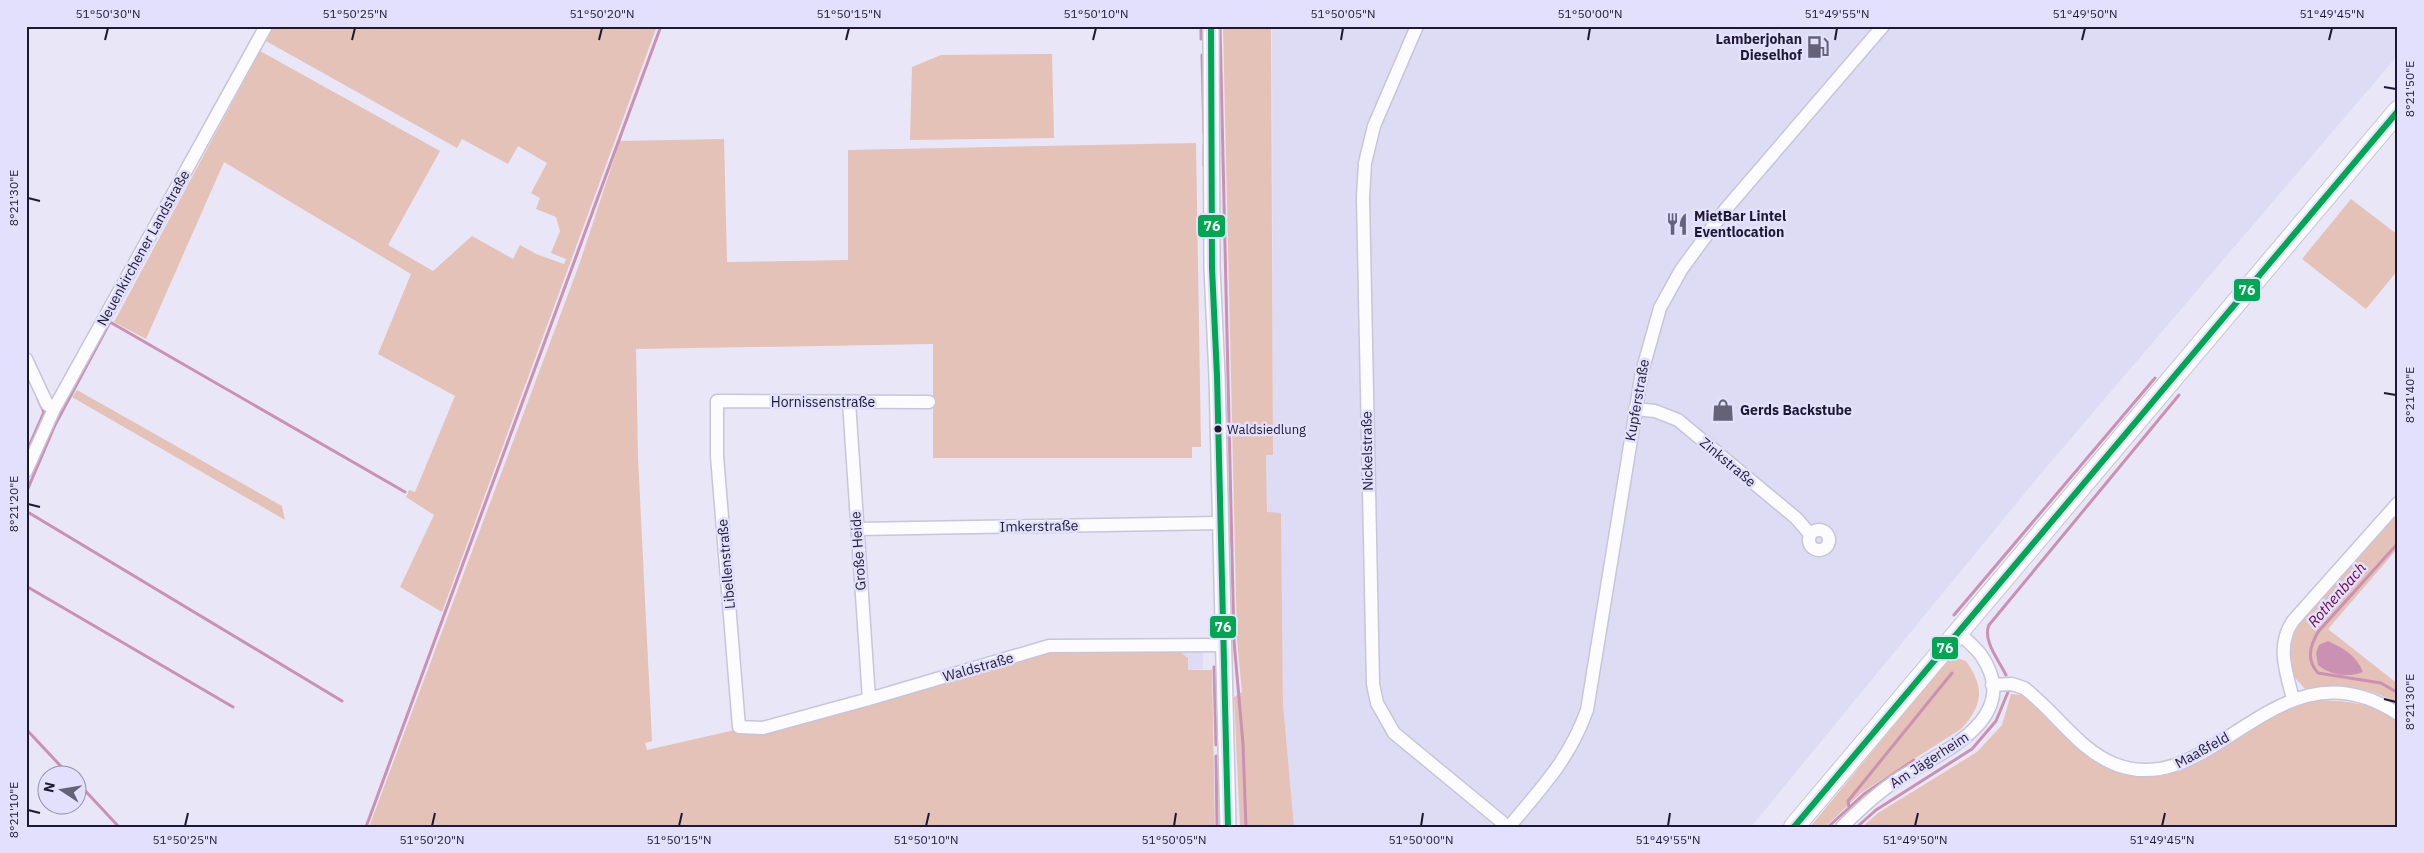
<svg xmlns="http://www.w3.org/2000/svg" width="2424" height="853" viewBox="0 0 2424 853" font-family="'IBM Plex Sans',sans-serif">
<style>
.built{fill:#dedcf5}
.green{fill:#e4c2b7}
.water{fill:#cb91b2}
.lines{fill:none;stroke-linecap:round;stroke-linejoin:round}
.stream{stroke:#cb91b2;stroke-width:3}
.minor-casing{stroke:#c8c4d9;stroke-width:15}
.tertiary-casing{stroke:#c8c4d9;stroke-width:18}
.primary-casing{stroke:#c8c4d9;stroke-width:22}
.minor{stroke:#fcfbfe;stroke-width:12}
.tertiary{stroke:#fcfbfe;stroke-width:15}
.primary{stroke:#fcfbfe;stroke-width:20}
.bus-1-casing{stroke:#e3e0fd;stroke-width:10}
.bus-1{stroke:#00a651;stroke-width:6}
.ticks{fill:none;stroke:#1e1933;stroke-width:2}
.bus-dot{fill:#1e1933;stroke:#e3e0fd;stroke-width:2}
.labels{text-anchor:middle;stroke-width:5;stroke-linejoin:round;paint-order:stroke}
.bus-label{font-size:13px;fill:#1e1933;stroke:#e3e0fd;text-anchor:start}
.poi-label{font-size:14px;font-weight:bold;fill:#1e1933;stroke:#e3e0fd;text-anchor:start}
.street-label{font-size:14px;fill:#1e1933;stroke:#e3e0fd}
.water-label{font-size:15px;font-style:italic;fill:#6d0345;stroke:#e3e0fd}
.line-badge{stroke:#e3e0fd;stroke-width:2}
.badge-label{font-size:14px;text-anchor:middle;font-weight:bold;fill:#fff}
.neatline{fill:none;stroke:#1e1933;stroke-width:2}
.ticks-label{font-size:12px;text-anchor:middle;fill:#1e1933}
</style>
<rect width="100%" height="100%" fill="#e8e6f7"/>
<path class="built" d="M1272 26H2398V55L2038 477 1751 827H1294L1283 704 1281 513H1267L1266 455H1273Z
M1177 650 1203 651V669L1188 670Z"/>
<path class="green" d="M274 26H657L442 612 400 587 434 515 406 497 409 490 415 492 455 396 378 354 411 274 224 162 146 339 114 322 260 51 440 151 388 245 433 271 472 236 513 259 520 245 536 254 564 264 566 259 551 253 560 231 556 217 536 209 540 198 531 193 547 163 518 146 508 164 462 139 457 148 266 41Z
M1223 26H1271L1273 455H1266L1267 512 1281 513 1283 704 1294 827H1240L1234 697 1242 692 1237 641Z
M1052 54 1054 138 910 140 912 67 941 55Z
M724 139 727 262 848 260V150L1196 143 1201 447H1192V458H933V344L636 349 638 458 652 741 645 743 647 750 735 730 764 735 1052 651 1177 650 1188 658V670H1212L1215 827H369L579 265 620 141Z
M2351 199 2398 235V270L2366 309 2302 259Z
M77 390 282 506 285 520 72 397Z
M2398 508V548L2328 629 2398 684V704C2366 685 2341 684 2305 689L2289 671 2290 634Z
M1957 658 1966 661C1985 688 1983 705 1961 729L1861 793 1825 827H1810L1946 662Z
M2011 694 2024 695C2046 714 2068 732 2091 750 2099 757 2108 768 2118 771 2182 795 2240 725 2296 705 2319 697 2352 701 2375 708 2383 711 2391 717 2398 721V827H1862L1878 813 1977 752 2002 725Z"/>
<path class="water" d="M2328 641C2342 647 2357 656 2363 672 2349 678 2329 675 2318 665L2316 653 2319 645Z"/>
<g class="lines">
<path class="stream" d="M1201 26V39
M1220 26 1234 641 1243 744 1246 827
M1202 55 1204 134
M1204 144V166
M26 453 44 412 38 399
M26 493 55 425 110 322 405 492
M26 511 342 701
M2398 543 2318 632C2310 646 2306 660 2318 673L2381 683 2398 693
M26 586 233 707
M1954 615 2155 378
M1214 667 1216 745
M2006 675C2000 662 1982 640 1989 625L2179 395
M26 729 70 776
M1216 756 1217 827
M78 783 119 827
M1849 807 1848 801 1952 673
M366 827 661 26
M1828 827 1864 794 1914 760
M1857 827 1876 810 1972 749 1996 721 2008 692"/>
<defs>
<path id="minor" d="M1417 26 1374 126 1365 163 1363 197 1373 684 1377 703 1394 733 1508 827
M26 359 47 404 54 409
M849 402 869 699
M929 402 717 401V456L739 727 763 728 869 699 1049 646 1223 645
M1635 409 1655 411 1678 420 1796 518 1810 534
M26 471 54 409 266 26
M857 529 1221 523
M1809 540a10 10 0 1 1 20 0a10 10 0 1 1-20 0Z
M1992 685 2012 684 2024 688C2056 712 2079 751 2117 765 2214 801 2279 635 2398 714
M2293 699C2286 671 2276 646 2293 621L2398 503
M1509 827C1542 787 1569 760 1587 710L1642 372 1660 308 1681 270 1725 210 1883 26
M1842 827C1860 809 1878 792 1900 778 1941 752 2025 719 1981 655 1974 646 1965 639 1957 631"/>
<path id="tertiary" d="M1211 26 1212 268 1217 376 1228 827"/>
<path id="primary" d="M1794 827 2398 111"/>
</defs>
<use href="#minor" class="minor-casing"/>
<use href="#tertiary" class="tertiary-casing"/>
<use href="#primary" class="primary-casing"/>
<use href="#minor" class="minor"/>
<use href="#tertiary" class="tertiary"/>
<use href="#primary" class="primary"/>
<defs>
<path id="bus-1" d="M1211 26 1212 268 1217 376 1228 827
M1794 827 2398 111"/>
</defs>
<use href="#bus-1" class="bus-1-casing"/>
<use href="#bus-1" class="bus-1"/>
</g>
<path class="ticks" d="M105 40 108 28M352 40 355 28M599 40 602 28M846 40 849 28M1093 40 1096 28M1341 40 1343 28M1588 40 1590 28M1835 40 1837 28M2082 40 2085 28M2329 40 2332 28M2384 87 2396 89M28 198 40 201M2384 393 2396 395M28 504 40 507M2384 699 2396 702M28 810 40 813M185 826 188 813M432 826 435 813M679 826 682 813M926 826 929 813M1174 826 1176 813M1421 826 1423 813M1668 826 1670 813M1915 826 1918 813M2162 826 2165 813"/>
<defs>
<symbol id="fuel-bare" viewBox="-9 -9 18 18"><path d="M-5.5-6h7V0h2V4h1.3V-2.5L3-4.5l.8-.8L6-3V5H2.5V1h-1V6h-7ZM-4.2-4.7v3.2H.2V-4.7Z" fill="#656178" stroke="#e3e0fd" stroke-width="2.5" paint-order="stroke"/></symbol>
<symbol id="restaurant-bare" viewBox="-9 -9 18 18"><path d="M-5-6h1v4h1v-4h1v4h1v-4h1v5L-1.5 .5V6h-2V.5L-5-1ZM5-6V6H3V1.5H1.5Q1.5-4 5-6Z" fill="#656178" stroke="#e3e0fd" stroke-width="2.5" paint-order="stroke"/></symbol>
<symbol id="shop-bare" viewBox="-9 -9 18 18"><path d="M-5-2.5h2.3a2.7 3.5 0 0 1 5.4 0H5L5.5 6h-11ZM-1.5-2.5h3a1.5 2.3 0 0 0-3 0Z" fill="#656178" stroke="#e3e0fd" stroke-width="2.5" paint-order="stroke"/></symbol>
</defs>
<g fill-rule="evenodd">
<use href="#fuel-bare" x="1802" y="31" width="32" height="32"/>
<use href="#restaurant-bare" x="1661" y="208" width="32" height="32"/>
<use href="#shop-bare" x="1707" y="394" width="32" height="32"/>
</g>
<circle class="bus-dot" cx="1218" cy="429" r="4.5"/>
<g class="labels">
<g class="bus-label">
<text x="1227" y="434">Waldsiedlung</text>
</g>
<g class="poi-label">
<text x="1802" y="44" text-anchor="end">Lamberjohan<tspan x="1802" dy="16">Dieselhof</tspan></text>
<text x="1694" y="221">MietBar Lintel<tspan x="1694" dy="16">Eventlocation</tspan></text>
<text x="1740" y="415">Gerds Backstube</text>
</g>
<g class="street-label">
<text transform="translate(143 248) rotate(-61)" y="5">Neuenkirchener Landstraße</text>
<text transform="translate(1637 400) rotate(-80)" y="5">Kupferstraße</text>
<text x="823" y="407">Hornissenstraße</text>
<text transform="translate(1367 451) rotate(-91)" y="5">Nickelstraße</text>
<text transform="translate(1728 462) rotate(40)" y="5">Zinkstraße</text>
<text transform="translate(1039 526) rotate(-1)" y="5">Imkerstraße</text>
<text transform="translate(858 551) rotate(-94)" y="5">Große Heide</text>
<text transform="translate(726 564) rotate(-95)" y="5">Libellenstraße</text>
<text transform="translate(978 667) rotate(-16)" y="5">Waldstraße</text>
<text transform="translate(2202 750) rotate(-29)" y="5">Maaßfeld</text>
<text transform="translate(1929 760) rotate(-33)" y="5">Am Jägerheim</text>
</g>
<g class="water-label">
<text transform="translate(2337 595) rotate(-49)" y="5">Rothenbach</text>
</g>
</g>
<g class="line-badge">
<rect x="1197" y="214" width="29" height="24" rx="5" fill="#00a651"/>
<rect x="2233" y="278" width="28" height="24" rx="5" fill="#00a651"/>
<rect x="1209" y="615" width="28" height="24" rx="5" fill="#00a651"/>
<rect x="1931" y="636" width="28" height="24" rx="5" fill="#00a651"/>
</g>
<g class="badge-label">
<text x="1212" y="231">76</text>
<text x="2247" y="295">76</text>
<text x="1223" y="632">76</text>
<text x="1945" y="653">76</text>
</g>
<rect width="2424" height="853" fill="none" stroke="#e3e0fd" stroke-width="55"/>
<g transform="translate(62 790) rotate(282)"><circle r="24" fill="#e3e0fd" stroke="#9490ac"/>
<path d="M0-4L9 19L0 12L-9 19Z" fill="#656178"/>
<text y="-8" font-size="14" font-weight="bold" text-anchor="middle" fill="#1e1933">N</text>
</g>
<rect x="28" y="28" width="2368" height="798" class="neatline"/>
<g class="ticks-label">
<text x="108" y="18">51°50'30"N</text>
<text x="355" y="18">51°50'25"N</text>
<text x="602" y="18">51°50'20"N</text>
<text x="849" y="18">51°50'15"N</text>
<text x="1096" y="18">51°50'10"N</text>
<text x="1343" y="18">51°50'05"N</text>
<text x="1590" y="18">51°50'00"N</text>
<text x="1837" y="18">51°49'55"N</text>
<text x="2085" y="18">51°49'50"N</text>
<text x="2332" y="18">51°49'45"N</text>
<text transform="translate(2410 89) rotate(-90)" y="4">8°21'50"E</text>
<text transform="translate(14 198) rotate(-90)" y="4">8°21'30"E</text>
<text transform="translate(2410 395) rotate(-90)" y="4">8°21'40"E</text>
<text transform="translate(14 504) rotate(-90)" y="4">8°21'20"E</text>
<text transform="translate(2410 702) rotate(-90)" y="4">8°21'30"E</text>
<text transform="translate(14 810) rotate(-90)" y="4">8°21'10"E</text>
<text x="185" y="844">51°50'25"N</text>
<text x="432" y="844">51°50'20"N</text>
<text x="679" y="844">51°50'15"N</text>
<text x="926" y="844">51°50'10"N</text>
<text x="1174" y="844">51°50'05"N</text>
<text x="1421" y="844">51°50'00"N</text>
<text x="1668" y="844">51°49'55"N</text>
<text x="1915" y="844">51°49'50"N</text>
<text x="2162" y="844">51°49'45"N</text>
</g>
</svg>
